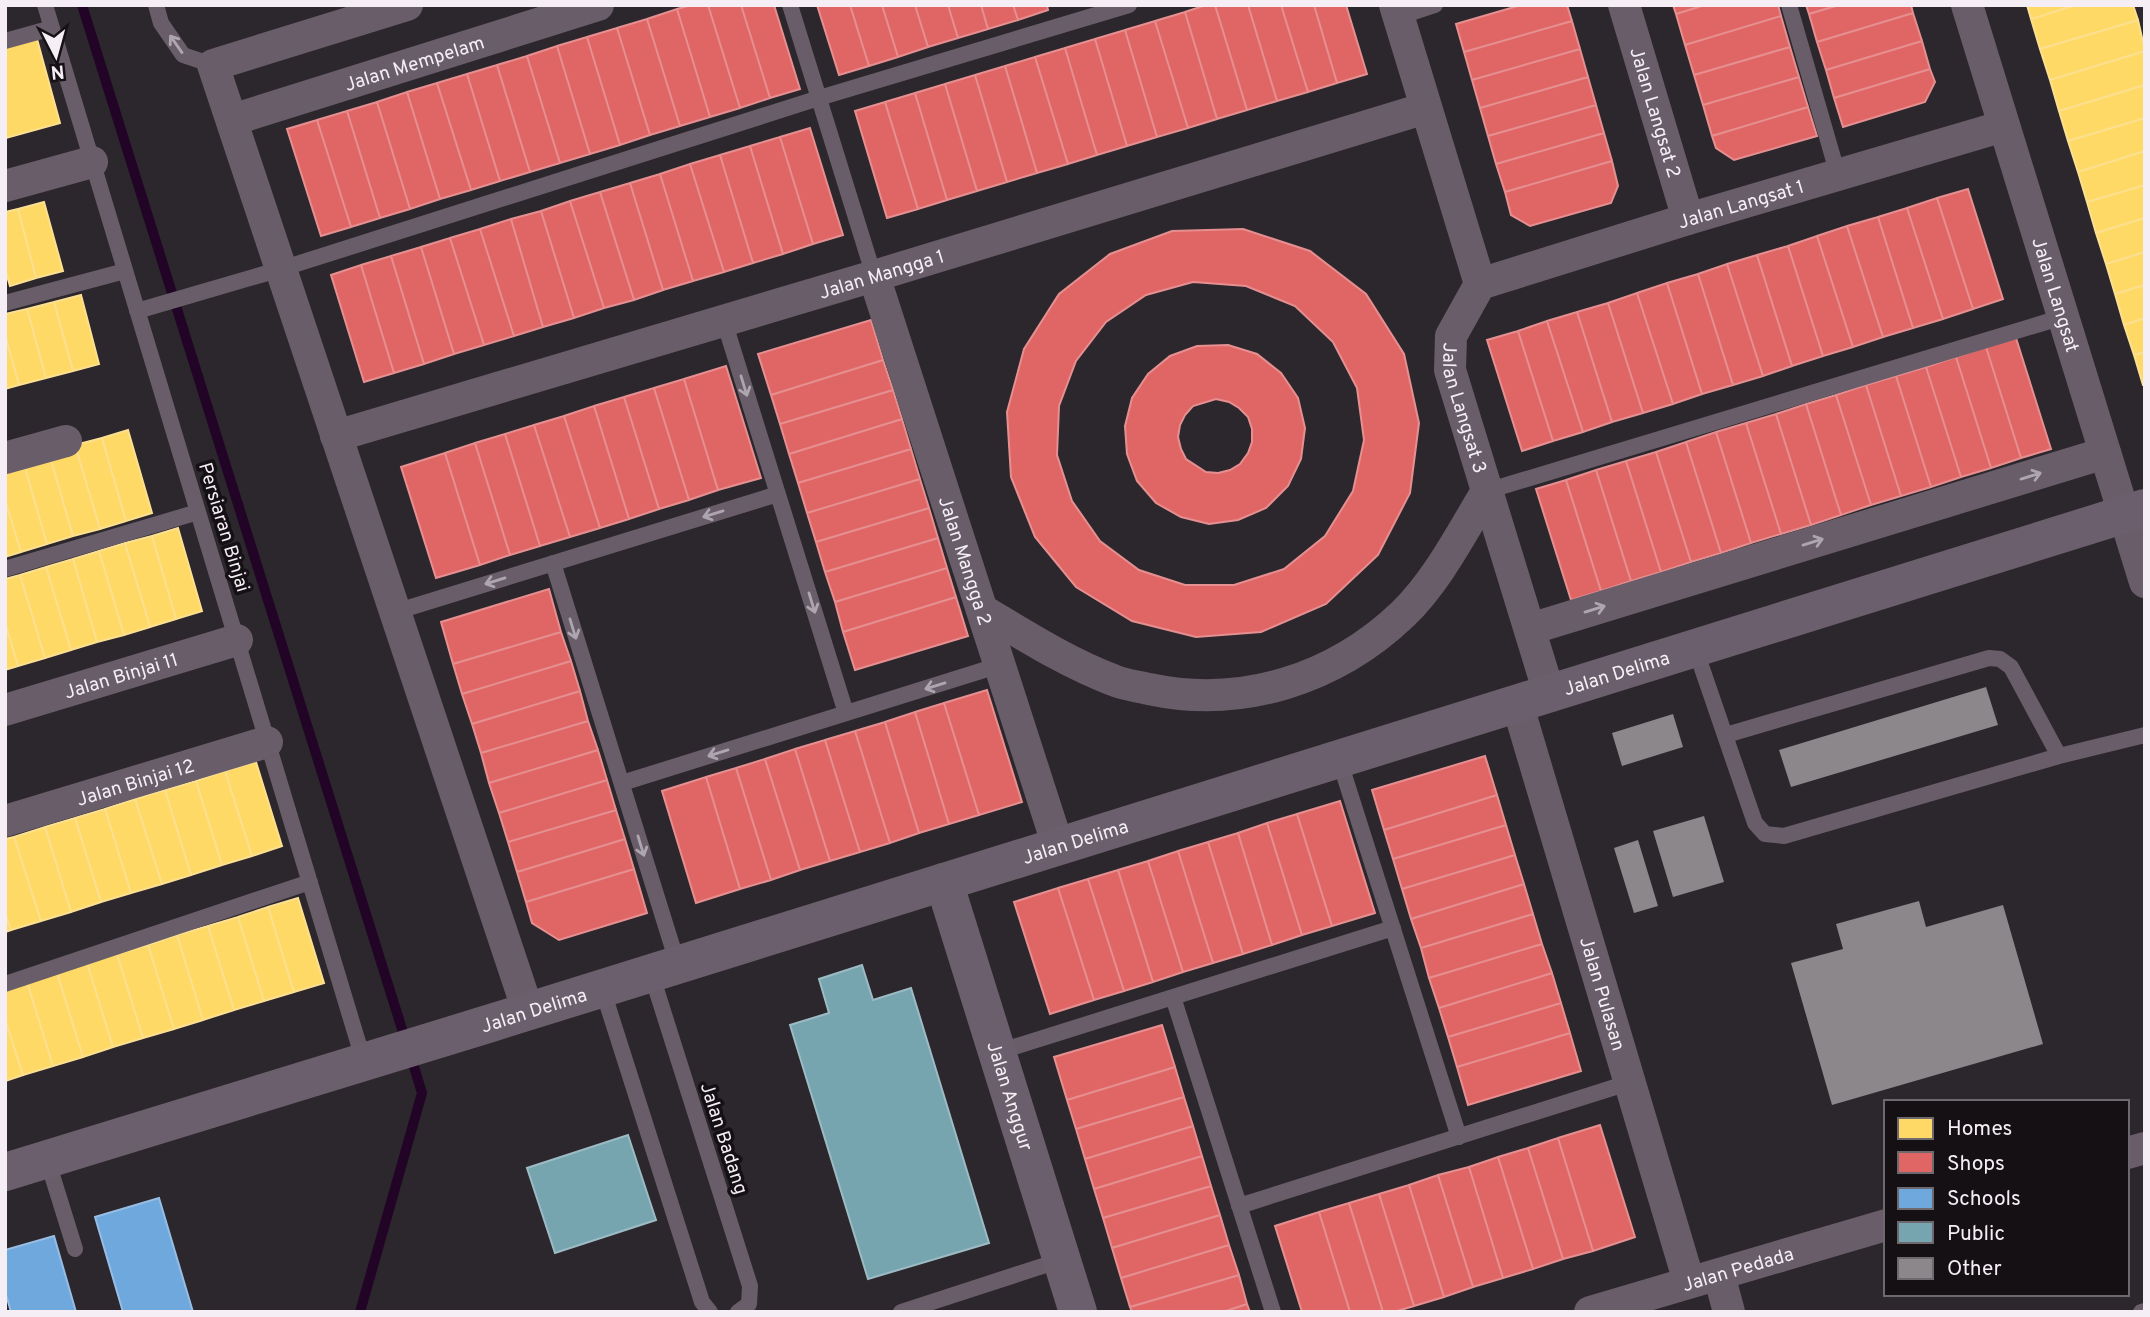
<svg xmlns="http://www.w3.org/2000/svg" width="2150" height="1317" viewBox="0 0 2150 1317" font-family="Overpass,sans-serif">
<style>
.homes{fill:#ffd966;stroke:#fce091;stroke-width:2}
.shops{fill:#e06666;stroke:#e68f91;stroke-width:2;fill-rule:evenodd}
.schools{fill:#6fa8dc;stroke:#97bde4;stroke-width:2}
.public{fill:#76a5af;stroke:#9cbbc4;stroke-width:2}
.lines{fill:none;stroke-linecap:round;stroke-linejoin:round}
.stream{stroke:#220426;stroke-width:10}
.building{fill:#8b878b}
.lane{stroke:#685d69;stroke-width:16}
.street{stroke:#685d69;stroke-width:32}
.secondary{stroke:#6c5f6d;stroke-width:38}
.oneway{stroke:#aea6af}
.labels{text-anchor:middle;stroke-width:7;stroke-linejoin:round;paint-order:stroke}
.street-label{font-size:19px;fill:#f5eff5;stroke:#141014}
</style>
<rect width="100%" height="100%" fill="#2c272c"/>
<path class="homes" d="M2027 5H2076L2031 19Z
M2076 5H2133L2138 20 2040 49 2031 19Z
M2138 20 2145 51 2050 80 2040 49Z
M37 39 60 123 6 138 5 48Z
M2145 51V85L2059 111 2050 80Z
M2145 85V118L2068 141 2059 111Z
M2145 118V151L2078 172 2068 141Z
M2145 151V185L2087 202 2078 172Z
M2145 185V218L2096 233 2087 202Z
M44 202 63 271 36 278 18 209Z
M18 209 36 278 10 286 5 269V212Z
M2145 218V252L2106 264 2096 233Z
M2145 252V285L2115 294 2106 264Z
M2145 285V318L2124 325 2115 294Z
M81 295 99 364 73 371 54 302Z
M54 302 73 371 46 378 27 309Z
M27 309 46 378 19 385 5 334V314Z
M2145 318V352L2134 355 2124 325Z
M5 334 19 385 5 389Z
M2145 352V385H2143L2134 355Z
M128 430 152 513 126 521 102 438Z
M102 438 126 521 100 529 75 445Z
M75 445 100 529 73 536 49 453Z
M49 453 73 536 47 544 23 461Z
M23 461 47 544 21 552 5 500V466Z
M5 500 21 552 5 557Z
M178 528 202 611 176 619 152 536Z
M152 536 176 619 150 627 125 543Z
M125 543 150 627 124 635 99 551Z
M99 551 124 635 97 642 73 559Z
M73 559 97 642 71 650 46 567Z
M46 567 71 650 45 658 20 575Z
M20 575 45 658 18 666 5 622V579Z
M5 622 18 666 5 670Z
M256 762 282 846 252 856 225 771Z
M225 771 252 856 222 865 196 781Z
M196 781 222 865 191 875 165 790Z
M165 790 191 875 162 884 135 799Z
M135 799 162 884 131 893 105 809Z
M105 809 131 893 101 902 75 818Z
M75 818 101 902 71 912 45 827Z
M45 827 71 912 41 921 14 837Z
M14 837 41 921 11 930 5 913V839Z
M298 898 324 983 294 992 268 907Z
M268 907 294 992 264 1001 238 917Z
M5 913 11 930 5 932Z
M238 917 264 1001 234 1010 208 926Z
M208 926 234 1010 203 1020 177 935Z
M177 935 203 1020 174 1029 148 945Z
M148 945 174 1029 143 1038 117 954Z
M117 954 143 1038 113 1047 87 963Z
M87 963 113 1047 83 1057 57 973Z
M57 973 83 1057 53 1066 27 982Z
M27 982 53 1066 23 1075 5 1019V988Z
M5 1019 23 1075 5 1081Z"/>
<path class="shops" d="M691 5H708L740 108 710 117 677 9Z
M708 5H741L770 98 740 108Z
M741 5H774L800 89 770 98Z
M817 5H850L869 66 839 75Z
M850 5H882L898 57 869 66Z
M882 5H915L928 47 898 57Z
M915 5H948L958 38 928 47Z
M948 5H981L988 29 958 38Z
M981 5H1013L1018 20 988 29Z
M1013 5H1047L1048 10 1018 20Z
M1206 5H1215L1247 110 1217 119 1185 12Z
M1215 5H1248L1277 101 1247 110Z
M1248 5H1281L1308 92 1277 101Z
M1281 5H1314L1337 83 1308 92Z
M1314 5H1346L1367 74 1337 83Z
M1521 5H1567L1572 21 1464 52 1456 24Z
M1673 5H1705L1676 14Z
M1705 5H1778L1781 16 1685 45 1676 14Z
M1806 5H1839L1809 14Z
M1839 5H1911L1913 13 1817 42 1809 14Z
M677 9 710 117 680 126 647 19Z
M1185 12 1217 119 1188 128 1155 21Z
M1913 13 1922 41 1826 70 1817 42Z
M1781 16 1790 47 1694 75 1685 45Z
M647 19 680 126 650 135 617 28Z
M1155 21 1188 128 1157 137 1125 30Z
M1572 21 1580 49 1472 80 1464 52Z
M617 28 650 135 620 145 587 37Z
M1125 30 1157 137 1127 146 1095 39Z
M587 37 620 145 590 154 557 46Z
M1095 39 1127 146 1097 155 1065 48Z
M1922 41 1930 69 1834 98 1826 70Z
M557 46 590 154 560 163 527 56Z
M1790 47 1799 77 1703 105 1694 75Z
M1065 48 1097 155 1068 164 1035 57Z
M1580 49 1588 77 1480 108 1472 80Z
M527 56 560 163 530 172 497 65Z
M1035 57 1068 164 1037 173 1005 66Z
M497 65 530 172 500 181 467 74Z
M1005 66 1037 173 1007 182 975 75Z
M1930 69 1935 82 1925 102 1843 127 1834 98Z
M467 74 500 181 471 190 437 83Z
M975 75 1007 182 977 191 945 84Z
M1588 77 1596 105 1488 136 1480 108Z
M1799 77 1808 107 1712 136 1703 105Z
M437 83 471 190 440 199 407 92Z
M945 84 977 191 947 200 915 93Z
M407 92 440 199 410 209 377 102Z
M915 93 947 200 918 209 885 102Z
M377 102 410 209 380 218 347 111Z
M885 102 918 209 887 218 855 111Z
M1596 105 1604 133 1496 164 1488 136Z
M1808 107 1817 136 1734 160 1716 148 1712 136Z
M347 111 380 218 351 227 317 120Z
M317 120 351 227 321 236 287 129Z
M810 128 843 235 813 244 780 137Z
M1604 133 1612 161 1505 192 1496 164Z
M780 137 813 244 783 254 750 146Z
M750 146 783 254 753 263 720 155Z
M720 155 753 263 724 272 690 164Z
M1612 161 1618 186 1611 203 1530 226 1511 215 1505 192Z
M690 164 724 272 693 281 660 174Z
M660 174 693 281 663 290 630 183Z
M630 183 663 290 634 300 600 192Z
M1968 189 2003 299 1973 309 1937 198Z
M600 192 634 300 604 308 570 201Z
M1937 198 1973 309 1943 319 1907 208Z
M570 201 604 308 574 318 541 211Z
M1907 208 1943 319 1913 328 1878 217Z
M541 211 574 318 543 327 511 219Z
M1878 217 1913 328 1883 337 1847 226Z
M511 219 543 327 514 336 480 229Z
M1847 226 1883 337 1853 347 1817 236Z
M480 229 514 336 484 345 450 238Z
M1243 229 1310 251 1366 294 1404 354 1419 423 1410 493 1378 555 1326 604 1261 632 1196 637 1132 621 1076 587 1035 537 1011 477 1007 412 1024 349 1059 294 1110 254 1172 231ZM1193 282 1246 286 1295 306 1333 342 1357 388 1364 440 1353 491 1325 536 1284 569 1234 585H1185L1139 570 1100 541 1072 501 1057 455 1059 406 1076 361 1106 322 1146 295Z
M1817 236 1853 347 1823 356 1788 246Z
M450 238 484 345 454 354 421 247Z
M1788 246 1823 356 1792 366 1757 255Z
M421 247 454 354 424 364 391 256Z
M1757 255 1792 366 1763 376 1727 264Z
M391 256 424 364 394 373 361 265Z
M1727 264 1763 376 1733 385 1698 274Z
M361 265 394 373 364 382 331 275Z
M1698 274 1733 385 1702 394 1667 283Z
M1667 283 1702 394 1673 404 1637 293Z
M1637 293 1673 404 1643 413 1608 303Z
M1608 303 1643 413 1612 422 1577 312Z
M1577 312 1612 422 1583 432 1547 321Z
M871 320 883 360 771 395 758 354Z
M1547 321 1583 432 1553 441 1518 331Z
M1518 331 1553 441 1522 451 1487 340Z
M2016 338 2051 449 2021 458 1986 347Z
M1228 345 1257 354 1281 373 1298 398 1305 428 1301 459 1288 486 1266 508 1238 520 1209 524 1181 517 1156 503 1137 481 1127 454 1125 426 1132 398 1148 374 1170 356 1197 346ZM1216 399 1229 402 1239 408 1248 417 1252 429V442L1248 453 1240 464 1230 470 1218 473 1206 472 1186 459 1181 449 1178 437 1180 425 1185 415 1193 406Z
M1986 347 2021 458 1991 468 1956 357Z
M1956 357 1991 468 1961 477 1926 367Z
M883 360 893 390 780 424 771 395Z
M726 366 761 478 718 490 684 379Z
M1926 367 1961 477 1931 487 1896 376Z
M1896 376 1931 487 1901 496 1866 385Z
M684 379 718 490 689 500 654 388Z
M1866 385 1901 496 1871 505 1836 395Z
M654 388 689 500 659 509 624 397Z
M893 390 902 419 789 454 780 424Z
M1836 395 1871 505 1841 515 1806 404Z
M624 397 659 509 629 519 594 406Z
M1806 404 1841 515 1811 525 1776 414Z
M594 406 629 519 600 528 564 416Z
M1776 414 1811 525 1781 534 1746 423Z
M564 416 600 528 570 537 534 425Z
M902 419 911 449 798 483 789 454Z
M1746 423 1781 534 1751 543 1716 432Z
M534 425 570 537 540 546 505 434Z
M1716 432 1751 543 1721 553 1686 442Z
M505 434 540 546 510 555 475 443Z
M1686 442 1721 553 1691 562 1656 452Z
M475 443 510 555 480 565 445 453Z
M911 449 920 479 807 513 798 483Z
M1656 452 1691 562 1661 572 1626 461Z
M445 453 480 565 436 578 401 467Z
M1626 461 1661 572 1631 581 1596 470Z
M1596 470 1631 581 1601 591 1566 480Z
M920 479 929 508 816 542 807 513Z
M1566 480 1601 591 1571 600 1536 489Z
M929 508 938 538 825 572 816 542Z
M938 538 947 568 835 602 825 572Z
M947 568 956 597 843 632 835 602Z
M549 589 561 632 453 664 441 622Z
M956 597 968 636 855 670 843 632Z
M561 632 571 661 462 694 453 664Z
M571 661 580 691 472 724 462 694Z
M987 690 1022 802 979 815 944 703Z
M580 691 588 721 481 753 472 724Z
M944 703 979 815 949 824 915 712Z
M915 712 949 824 919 833 885 722Z
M588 721 598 750 489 783 481 753Z
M885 722 919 833 890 843 855 731Z
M855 731 890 843 860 852 825 740Z
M825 740 860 852 830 861 795 749Z
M795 749 830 861 800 870 765 759Z
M598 750 607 780 499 813 489 783Z
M1485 756 1497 795 1384 830 1372 790Z
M765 759 800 870 771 880 736 768Z
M736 768 771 880 740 889 706 777Z
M706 777 740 889 696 903 662 791Z
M607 780 616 810 508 842 499 813Z
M1497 795 1506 825 1393 859 1384 830Z
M1340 801 1375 913 1332 926 1297 814Z
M616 810 625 839 517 872 508 842Z
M1297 814 1332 926 1302 935 1267 823Z
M1267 823 1302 935 1272 945 1238 833Z
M1506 825 1515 855 1402 889 1393 859Z
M1238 833 1272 945 1243 954 1208 842Z
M625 839 634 869 526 902 517 872Z
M1208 842 1243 954 1213 963 1178 851Z
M1178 851 1213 963 1183 972 1148 861Z
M1515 855 1524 884 1411 919 1402 889Z
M1148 861 1183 972 1153 982 1118 870Z
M634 869 647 913 559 940 532 923 526 902Z
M1118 870 1153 982 1124 991 1088 879Z
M1088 879 1124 991 1094 1000 1058 888Z
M1524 884 1533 914 1421 948 1411 919Z
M1058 888 1094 1000 1050 1014 1014 902Z
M1533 914 1542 944 1429 978 1421 948Z
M1542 944 1552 973 1439 1008 1429 978Z
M1552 973 1561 1003 1448 1037 1439 1008Z
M1561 1003 1570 1033 1457 1067 1448 1037Z
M1162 1025 1175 1067 1067 1100 1054 1057Z
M1570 1033 1581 1071 1468 1105 1457 1067Z
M1175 1067 1184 1097 1076 1129 1067 1100Z
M1184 1097 1193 1126 1085 1159 1076 1129Z
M1600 1125 1635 1237 1593 1251 1558 1138Z
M1193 1126 1202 1156 1094 1189 1085 1159Z
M1558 1138 1593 1251 1563 1259 1528 1148Z
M1528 1148 1563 1259 1533 1269 1498 1157Z
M1202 1156 1211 1186 1103 1218 1094 1189Z
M1498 1157 1533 1269 1503 1278 1469 1167Z
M1469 1167 1503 1278 1473 1287 1438 1175Z
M1438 1175 1473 1287 1444 1297 1409 1185Z
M1409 1185 1444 1297 1414 1306 1379 1194Z
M1211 1186 1220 1215 1112 1248 1103 1218Z
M1379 1194 1414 1306 1394 1312H1383L1349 1203Z
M1349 1203 1383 1312H1350L1319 1212Z
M1319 1212 1350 1312H1302L1275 1226Z
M1220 1215 1229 1245 1121 1278 1112 1248Z
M1229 1245 1239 1275 1130 1307 1121 1278Z
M1239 1275 1247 1304 1223 1312H1132L1130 1307Z
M1247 1304 1250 1312H1223Z"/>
<path class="schools" d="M159 1198 193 1312H123L95 1217Z
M54 1236 76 1312H11L5 1291V1250Z"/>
<path class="public" d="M862 965 873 1000 911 988 989 1243 868 1279 790 1025 829 1013 819 979Z
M628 1135 656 1220 555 1253 527 1168Z"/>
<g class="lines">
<path class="stream" d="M82 5 406 1042
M360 1312 422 1093 411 1057"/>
</g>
<path class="building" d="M1986 687 1998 725 1791 787 1779 750Z
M1673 714 1683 747 1622 766 1612 733Z
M1704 816 1724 882 1673 897 1653 831Z
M1638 840 1658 906 1634 913 1614 848Z
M1919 901 1926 927 2003 905 2043 1044 1832 1105 1791 963 1843 949 1836 924Z"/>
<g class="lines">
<path class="lane" d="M45 5 364 1062
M156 5 161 23 183 55 213 65
M790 5 874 276
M1789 5 1838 175
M1399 17 1435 5
M5 41 52 28
M5 303 125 271
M137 311 281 269 819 98 1129 5
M724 321 846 713
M1487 491 2063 317
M553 563 678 965
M5 569 198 512
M395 612 778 494
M1695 648 1755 823 1765 834 1784 836 2059 756 2145 735
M1726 735 1989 658 2000 659 2011 667 2059 756
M1339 759 1459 1137
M622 783 1000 665
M651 973 750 1286 749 1304 738 1312
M5 984 310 882
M602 988 702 1302 710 1312
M1173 997 1273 1312
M998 1052 1393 928
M47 1159 75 1249
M1239 1206 1631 1082
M901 1312 1061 1260
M2141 1312 2145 1311"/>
<g class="street">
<path d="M407 5 213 65 528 1011"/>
<path id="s1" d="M1395 5 1480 284 1451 336 1450 370 1549 693"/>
<path id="s2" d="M1624 5 1688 219"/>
<path id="s3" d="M1967 5 2145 582"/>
<path id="s4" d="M232 120 598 5"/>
<path d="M5 186 92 162"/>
<path id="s5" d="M874 276 1058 846"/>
<path id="s6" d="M1480 284 1688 219 2004 126"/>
<path id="s7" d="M336 436 874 276 1426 108"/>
<path d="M5 458 66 441"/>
<path d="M982 610C1024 635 1066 662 1113 680 1124 685 1137 686 1149 689 1242 709 1335 679 1403 614 1438 580 1462 532 1487 491"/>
<path d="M1530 629 2105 453"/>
<path id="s8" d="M1517 703 1689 1282"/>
<path id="s9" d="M5 710 237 640"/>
<path id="s10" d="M5 821 267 742"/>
<path d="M2127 1153 2145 1148"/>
<path d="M1719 1275 1729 1312"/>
<path id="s11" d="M1590 1312 1886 1225"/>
</g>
<g class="secondary">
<path id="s12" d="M944 882 1078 1312"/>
<path id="s13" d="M5 1172 491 1023 2145 508"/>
</g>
</g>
<defs><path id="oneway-shaft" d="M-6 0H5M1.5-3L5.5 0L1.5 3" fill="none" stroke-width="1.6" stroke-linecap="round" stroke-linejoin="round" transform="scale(1.75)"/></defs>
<g class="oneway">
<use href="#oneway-shaft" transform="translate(176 44) rotate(-125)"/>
<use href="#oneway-shaft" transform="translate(744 386) rotate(73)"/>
<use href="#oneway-shaft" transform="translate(2031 476) rotate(-17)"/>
<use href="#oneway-shaft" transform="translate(713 514) rotate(163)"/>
<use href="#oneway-shaft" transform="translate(1813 542) rotate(-17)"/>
<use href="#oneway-shaft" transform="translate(495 581) rotate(163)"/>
<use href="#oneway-shaft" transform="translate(812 603) rotate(73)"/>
<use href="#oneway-shaft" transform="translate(1595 609) rotate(-17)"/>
<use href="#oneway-shaft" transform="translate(573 629) rotate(73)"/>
<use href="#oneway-shaft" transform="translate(935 686) rotate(163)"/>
<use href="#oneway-shaft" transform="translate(718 753) rotate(163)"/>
<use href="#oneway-shaft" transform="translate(641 846) rotate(73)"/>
</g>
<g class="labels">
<g class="street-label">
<text dy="7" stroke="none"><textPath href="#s4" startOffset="191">Jalan Mempelam</textPath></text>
<text dy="7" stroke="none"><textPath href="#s2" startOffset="112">Jalan Langsat 2</textPath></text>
<text dy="7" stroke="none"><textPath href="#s6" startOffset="273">Jalan Langsat 1</textPath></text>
<text dy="7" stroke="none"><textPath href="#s7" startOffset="569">Jalan Mangga 1</textPath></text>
<text dy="7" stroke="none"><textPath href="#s3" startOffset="303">Jalan Langsat</textPath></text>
<text dy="7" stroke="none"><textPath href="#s1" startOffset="425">Jalan Langsat 3</textPath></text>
<text transform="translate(225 527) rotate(73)" y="7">Persiaran Binjai</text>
<text dy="7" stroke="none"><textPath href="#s5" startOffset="299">Jalan Mangga 2</textPath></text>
<text dy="7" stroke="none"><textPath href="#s13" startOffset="1687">Jalan Delima</textPath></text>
<text dy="7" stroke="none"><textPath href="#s9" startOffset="121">Jalan Binjai 11</textPath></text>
<text dy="7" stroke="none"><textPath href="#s10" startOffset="136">Jalan Binjai 12</textPath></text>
<text dy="7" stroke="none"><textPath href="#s13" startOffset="1120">Jalan Delima</textPath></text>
<text dy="7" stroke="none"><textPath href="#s8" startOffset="303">Jalan Pulasan</textPath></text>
<text dy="7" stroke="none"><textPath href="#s13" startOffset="553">Jalan Delima</textPath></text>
<text dy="7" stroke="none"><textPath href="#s12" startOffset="224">Jalan Anggur</textPath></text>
<text transform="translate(725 1138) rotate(72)" y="7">Jalan Badang</text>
<text dy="7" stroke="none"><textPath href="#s11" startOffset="154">Jalan Pedada</textPath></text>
</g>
</g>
<rect width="2150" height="1317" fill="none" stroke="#f5eff5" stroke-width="14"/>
<rect x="1884" y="1100" width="245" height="196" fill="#141014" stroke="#6e696e" stroke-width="2"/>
<rect x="1898" y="1118" width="35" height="21" fill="#ffd966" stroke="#6e696e" stroke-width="2"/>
<text x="1947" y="1135" font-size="21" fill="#f5eff5">Homes</text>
<rect x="1898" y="1152" width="35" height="21" fill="#e06666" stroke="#6e696e" stroke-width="2"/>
<text x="1947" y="1170" font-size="21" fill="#f5eff5">Shops</text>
<rect x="1898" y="1188" width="35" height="21" fill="#6fa8dc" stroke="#6e696e" stroke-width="2"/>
<text x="1947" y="1205" font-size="21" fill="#f5eff5">Schools</text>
<rect x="1898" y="1222" width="35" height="21" fill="#76a5af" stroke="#6e696e" stroke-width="2"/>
<text x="1947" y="1240" font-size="21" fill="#f5eff5">Public</text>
<rect x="1898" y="1258" width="35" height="21" fill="#8b878b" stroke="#6e696e" stroke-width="2"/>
<text x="1947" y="1275" font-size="21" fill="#f5eff5">Other</text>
<g transform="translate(56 56) rotate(174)" stroke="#141014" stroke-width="5" paint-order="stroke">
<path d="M0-5L12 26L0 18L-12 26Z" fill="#f5eff5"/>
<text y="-10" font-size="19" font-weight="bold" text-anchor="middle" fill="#f5eff5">N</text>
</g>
</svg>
